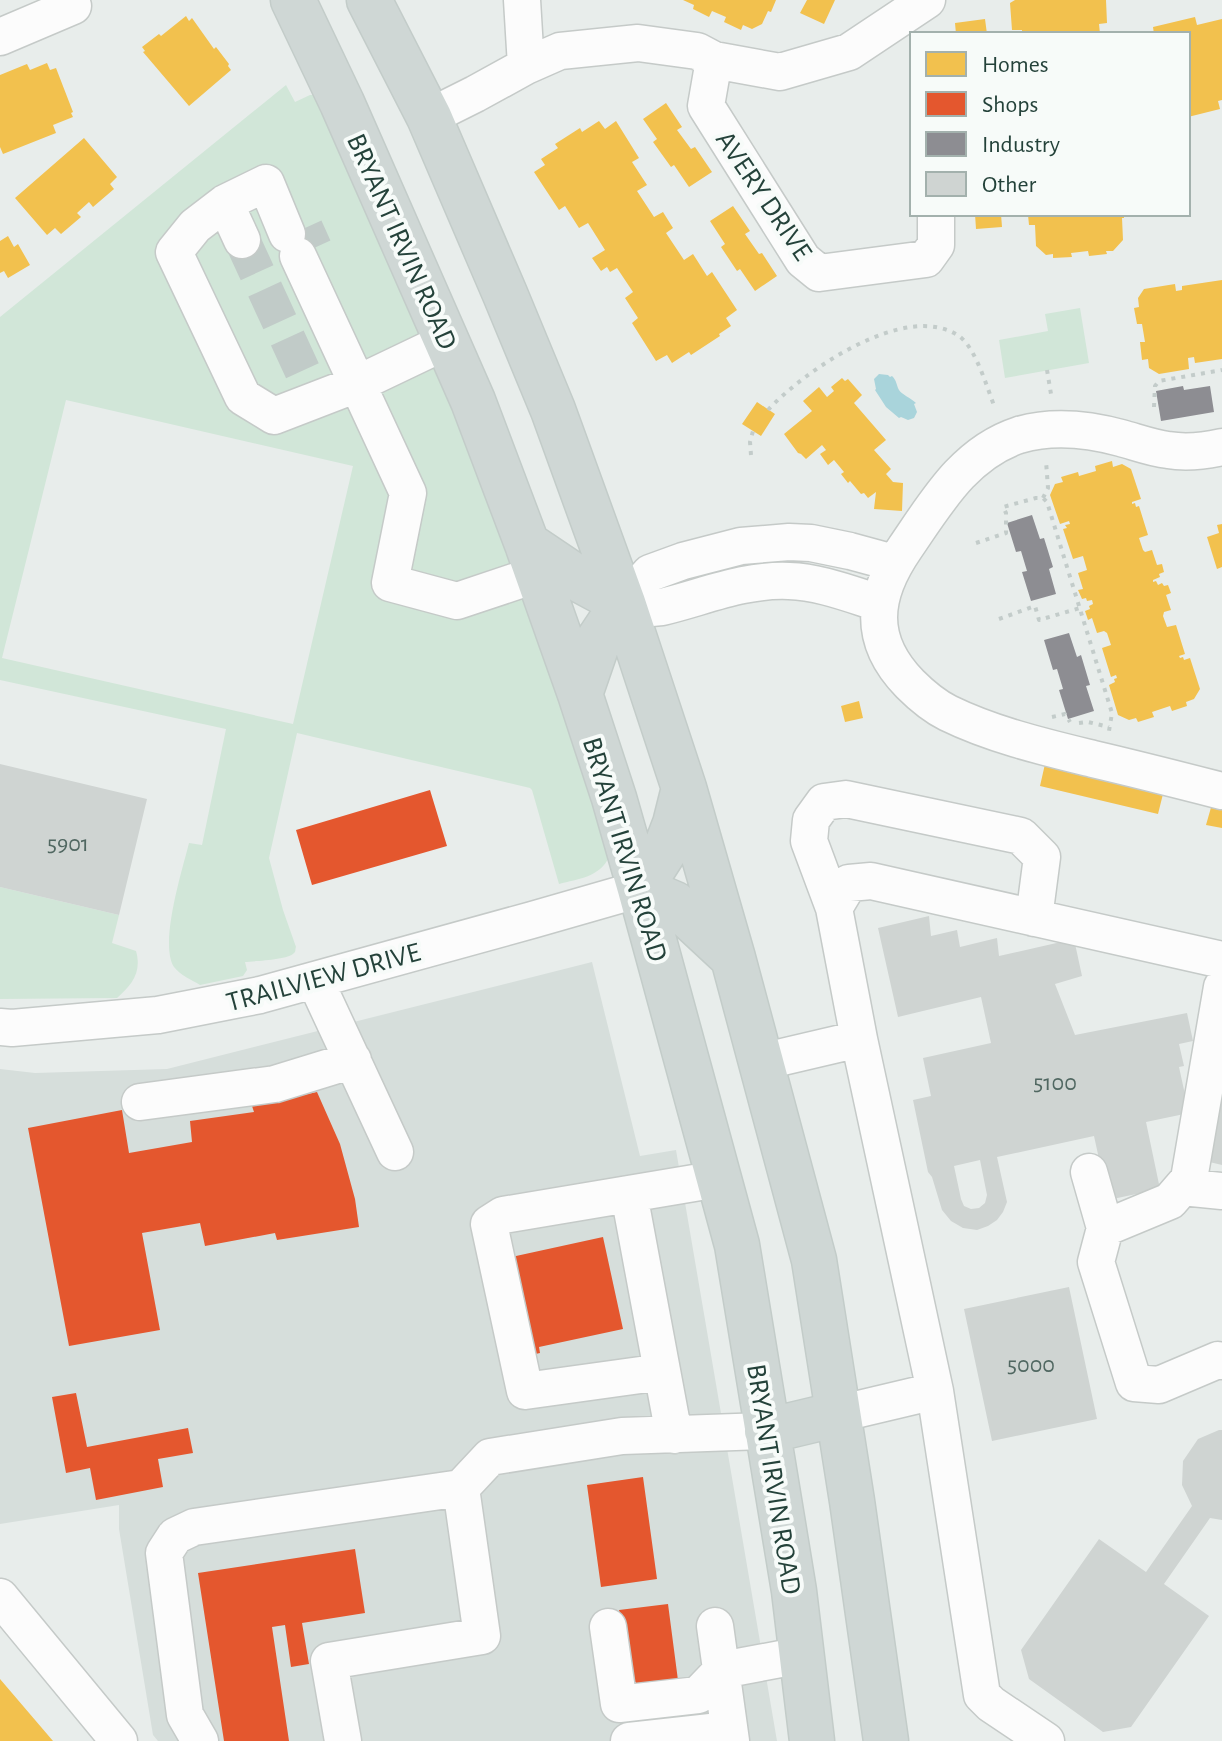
<svg xmlns="http://www.w3.org/2000/svg" width="1222" height="1741" viewBox="0 0 1222 1741" font-family="'Alegreya Sans',sans-serif">
<style>
.built{fill:#d6dedb}
.green{fill:#d1e6d8;fill-rule:evenodd}
.water{fill:#a9d4db}
.homes{fill:#f2c14e}
.shops{fill:#e4572e}
.industry{fill:#8d8d92}
.building{fill:#cfd4d2;fill-rule:evenodd}
.lines{fill:none;stroke-linecap:round;stroke-linejoin:round}
.minor-tunnel{stroke:#c1cbc8;stroke-width:36;stroke-dasharray:36 18;stroke-linecap:butt}
.minor-casing{stroke:#c5cac8;stroke-width:39}
.major-casing{stroke:#c3ccc9;stroke-width:47}
.path{stroke:#c3ccca;stroke-width:4;stroke-dasharray:4 6;stroke-linecap:butt}
.minor{stroke:#fcfcfc;stroke-width:36}
.major{stroke:#cfd7d5;stroke-width:44}
.labels{text-anchor:middle;stroke-width:8;stroke-linejoin:round;paint-order:stroke}
.number-label{font-size:24px;fill:#506761}
.street-label{font-size:28px;fill:#24423a;stroke:#f7fbf9}
</style>
<rect width="100%" height="100%" fill="#e8edeb"/>
<path class="built" d="M592 962 640 1156 676 1150 777 1741H158L153 1735 119 1529V1505L0 1524V1069L35 1073 167 1069Z"/>
<path class="green" d="M286 85 295 102 310 95H314L316 98C359 195 404 290 445 387 508 541 562 698 609 857 600 877 578 879 559 884L532 790 530 788 297 733 269 858 283 910 296 947C295 949 296 952 294 953 288 960 255 961 245 962L247 970 243 976 200 985C192 980 180 975 174 967 159 944 182 871 189 843L202 845 226 729 0 680V317ZM66 400 353 466 293 724 2 658Z
M1080 308 1089 363 1005 378 999 340 1048 331 1045 314Z
M0 887 119 915 112 943 136 951C142 972 132 985 117 998L0 999Z"/>
<path class="water" d="M879 374 888 375 890 377 892 376C897 381 896 384 899 390 901 394 911 398 916 403L914 404 917 412 914 418 908 420 901 417 899 418 886 407 875 390 876 389 874 379Z"/>
<path class="homes" d="M683 0H776L771 12 768 11 762 24 752 29 743 25 741 30 724 22 726 17 712 11 709 17 693 9 694 5Z
M807 0H835L824 24 800 13Z
M1015 0H1106L1107 23 1099 24 1100 34H1022V30H1012L1010 3Z
M186 16 189 21 192 18 214 49 216 47 229 64 228 66 231 70 189 106 143 52 145 51 142 47 159 34 161 36Z
M1195 17 1197 25 1222 19V100L1218 101 1220 109 1188 117V34H1154L1153 27Z
M985 19 987 34H956L955 23Z
M47 63 50 70 56 68 73 112 71 113 73 117 53 125 56 133 3 154 0 147V75L27 64 30 70Z
M666 103 682 127 677 130 691 149 695 147 712 172 689 187 674 165 671 167 653 142 657 139 643 119Z
M599 121 605 129 616 121 639 158 632 162 647 185 637 191 654 217 663 212 673 228 666 233 684 260 693 254 707 276 712 272 737 310 726 318 731 326 719 334 720 336 691 355 689 352 672 363 667 355 656 361 632 323 638 318 625 298 633 292 617 268 610 272 607 267 601 271 592 258 605 250 588 223 579 228 565 206 559 210 534 172 545 165 541 159 558 148 555 144 580 128 582 132Z
M84 138 117 177 110 184 114 189 93 207 89 202 77 213 81 217 61 234 55 228 47 235 15 198Z
M733 206 750 231 745 234 759 254 762 253 777 276 755 291 740 269 737 271 721 247 725 244 710 221Z
M975 214H1001L1002 227 976 229Z
M1030 214H1124V218H1122L1123 240 1113 251H1106L1107 254 1089 256 1088 251 1071 253 1072 257 1053 258V254L1046 255 1036 246 1035 225H1029L1028 215Z
M8 236 14 247 18 244 30 265 8 278 4 271 0 273V241Z
M1222 280V359L1195 363 1194 357 1188 358 1189 369 1159 374 1149 368 1148 359 1142 360 1140 342H1145L1142 324H1137L1134 308 1139 307 1138 298 1144 289 1175 284 1176 291 1182 290V286Z
M842 378 845 381 848 379 862 395 854 403 886 440 874 450 891 469 886 474 893 482 903 483 902 511 874 509 876 492 868 498 864 493 861 494 850 481 848 483 841 474 844 472 834 460 828 465 820 454 826 450 822 445 806 459 801 454 798 453 784 434 812 411 803 401 819 387 827 397 834 391 831 387Z
M757 402 775 414 761 436 742 424Z
M1112 461 1113 467 1122 464 1131 469 1141 499 1132 502V504L1135 503 1136 507 1139 506 1148 535 1139 538 1143 550 1145 552 1152 550 1157 565 1162 564 1164 572 1159 574 1160 577 1153 580V582L1156 581 1158 585 1162 583 1164 586 1168 585 1171 593 1166 595 1171 610 1164 612 1163 616 1167 627 1176 625 1185 654 1179 656 1180 658 1183 657 1184 660 1190 658 1200 689 1194 699 1186 702 1187 706 1172 711 1170 706 1152 712 1154 717 1138 722 1136 718 1129 720 1118 715 1109 685 1115 682 1114 679 1117 678 1116 675 1111 677 1102 648 1111 645 1107 633 1104 631 1097 633 1092 618 1088 620 1085 611 1090 609 1089 606 1093 604 1092 600 1087 601 1086 598 1082 599 1078 590 1083 589 1078 573 1087 570 1083 556 1073 559 1063 529 1067 528 1065 525 1070 524 1069 521 1060 524 1050 495 1055 484 1063 482 1061 477 1078 472 1079 476 1096 471 1095 466Z
M1222 524V567L1217 569 1207 537 1219 533 1217 525Z
M859 701 863 718 845 722 841 706Z
M1045 764 1163 794 1158 814 1040 786Z
M1212 804 1222 806V828L1206 825Z
M0 1679 53 1741H0Z"/>
<path class="shops" d="M430 790 447 846 312 885 296 830Z
M317 1092 340 1144 355 1199 359 1227 277 1240 275 1233 205 1246 200 1223 142 1233 160 1330 69 1346 28 1128 122 1110 129 1153 192 1142 190 1121 254 1112 252 1106Z
M603 1237 623 1329 539 1347 540 1353 522 1357 507 1258Z
M76 1393 87 1447 188 1428 193 1453 158 1459 163 1487 96 1500 90 1468 66 1473 52 1397Z
M643 1477 657 1579 601 1587 587 1485Z
M355 1549 365 1613 302 1623 309 1664 291 1667 285 1625 272 1627 289 1741H224L198 1573Z
M668 1604 679 1688 630 1694 619 1610Z"/>
<path class="industry" d="M1183 386 1184 390 1210 386 1214 412 1161 421 1156 391Z
M1032 515 1040 539 1044 538 1053 567 1049 569 1056 594 1031 601 1022 572 1027 571 1021 551 1016 552 1007 523Z
M1069 633 1077 657 1081 655 1090 685 1086 686 1094 711 1068 719 1059 690 1063 689 1057 669 1053 670 1044 640Z"/>
<path class="building" d="M0 764 147 799 119 915 0 887Z
M929 916 931 936 957 930 960 947 997 938 999 956 1074 939 1082 976 1055 984 1075 1035 1187 1013 1193 1041 1179 1044 1184 1066 1179 1067 1189 1113 1146 1122 1160 1189 1108 1200 1094 1136 997 1157 1007 1202 1003 1212 997 1220 988 1226 977 1230 963 1228 951 1221 942 1210 932 1177 928 1172 913 1100 931 1096 923 1058 991 1043 981 997 898 1017 878 928ZM980 1160 987 1195 985 1203 979 1208 971 1209 964 1206 961 1199 954 1166Z
M1222 1068V1165L1201 1160Z
M1069 1287 1097 1419 992 1441 964 1309Z
M1219 1430H1222V1520L1210 1518 1164 1584 1209 1616 1131 1727 1103 1732 1029 1679 1021 1650 1099 1539 1146 1572 1192 1506 1182 1485 1183 1461 1198 1439Z"/>
<g class="lines">
<path class="minor-tunnel" d="M305 228 314 248
M242 240 309 385"/>
<defs>
<path id="minor" d="M522 0 526 66
M0 37 73 6 70 0
M714 60 706 106 803 260 819 273 926 259 936 245V214
M429 117 475 94 526 66 560 51 638 43 697 51 714 60 780 72 849 52 927 0
M225 203 242 240
M287 234 266 183 225 203 195 226 174 252 243 397 274 416 357 384 447 341
M298 256 408 493 390 583 457 601 538 574
M1222 447C1204 451 1186 453 1168 450 1152 448 1136 442 1121 438 1088 429 1053 425 1019 435 964 453 936 503 905 548 872 596 867 640 910 684 921 695 934 706 948 713 993 735 1044 747 1093 759 1136 769 1179 780 1222 791
M623 603 650 573 683 561 741 546 789 542 811 543 850 551 894 563
M623 603 651 608 662 607C704 597 744 579 789 581 820 582 850 594 879 603
M834 908 809 841 811 820 824 802 846 799 1021 836 1042 857 1034 918
M315 980 395 1152
M1222 987 1189 1179 1170 1201 1105 1228 1096 1262 1134 1383 1159 1385 1218 1360 1222 1361
M0 1027 12 1028 158 1015 260 995 532 920 640 889
M859 1039 935 1391
M761 1062 859 1039 834 908 849 883 871 881 1222 960
M140 1102 275 1084 353 1060
M1089 1172 1105 1228
M1182 1187 1222 1191
M629 1194 674 1435
M662 1372 525 1391 489 1224 503 1215 718 1179
M838 1414 935 1391 982 1695 991 1704 1046 1741
M0 1597 119 1741
M715 1626 731 1741
M608 1627 619 1704 698 1695 722 1670 802 1655
M200 1741 185 1715 164 1553 175 1536 194 1527 461 1488 490 1457 622 1436 767 1431
M343 1741 329 1661 482 1636 461 1488
M629 1741 729 1730"/>
<path id="major" d="M293 0 342 103 473 401 527 544 580 694 614 798 640 889 737 1245 794 1591 812 1741
M369 0 429 117 505 294 553 410 623 603 684 788 733 958 814 1260 852 1501 886 1741
M527 544 582 581 623 603
M580 694 599 639 623 603
M684 788 675 824 665 850 640 889 675 904 731 956
M767 1431 838 1414"/>
</defs>
<use href="#minor" class="minor-casing"/>
<use href="#major" class="major-casing"/>
<path class="path" d="M1047 370 1051 394
M1154 407 1155 386 1159 381 1222 370
M768 410C804 371 906 300 959 336 976 348 987 388 995 408
M751 455 750 442 753 431
M1043 498 1048 488 1046 461
M976 543 1006 533V513L1003 507 1036 498H1043L1047 502 1112 713 1109 731
M999 619 1035 606 1039 620 1080 608
M1052 717 1065 714 1070 722
M1079 723 1088 722 1109 727"/>
<use href="#minor" class="minor"/>
<use href="#major" class="major"/>
</g>
<g class="labels">
<g class="number-label">
<text x="68" y="851">5901</text>
<text x="1055" y="1090">5100</text>
<text x="1031" y="1372">5000</text>
</g>
<g class="street-label">
<text transform="translate(765 195) rotate(56)" y="10">AVERY DRIVE</text>
<text transform="translate(403 241) rotate(66)" y="10">BRYANT IRVIN ROAD</text>
<text transform="translate(626 849) rotate(73)" y="10">BRYANT IRVIN ROAD</text>
<text transform="translate(323 976) rotate(-15)" y="10">TRAILVIEW DRIVE</text>
<text transform="translate(775 1479) rotate(81)" y="10">BRYANT IRVIN ROAD</text>
</g>
</g>
<rect x="910" y="32" width="280" height="184" fill="#f7fbf9" stroke="#a3b1ad" stroke-width="2"/>
<rect x="926" y="52" width="40" height="24" fill="#f2c14e" stroke="#a3b1ad" stroke-width="2"/>
<text x="982" y="72" font-size="24" fill="#24423a">Homes</text>
<rect x="926" y="92" width="40" height="24" fill="#e4572e" stroke="#a3b1ad" stroke-width="2"/>
<text x="982" y="112" font-size="24" fill="#24423a">Shops</text>
<rect x="926" y="132" width="40" height="24" fill="#8d8d92" stroke="#a3b1ad" stroke-width="2"/>
<text x="982" y="152" font-size="24" fill="#24423a">Industry</text>
<rect x="926" y="172" width="40" height="24" fill="#cfd4d2" stroke="#a3b1ad" stroke-width="2"/>
<text x="982" y="192" font-size="24" fill="#24423a">Other</text>
</svg>
